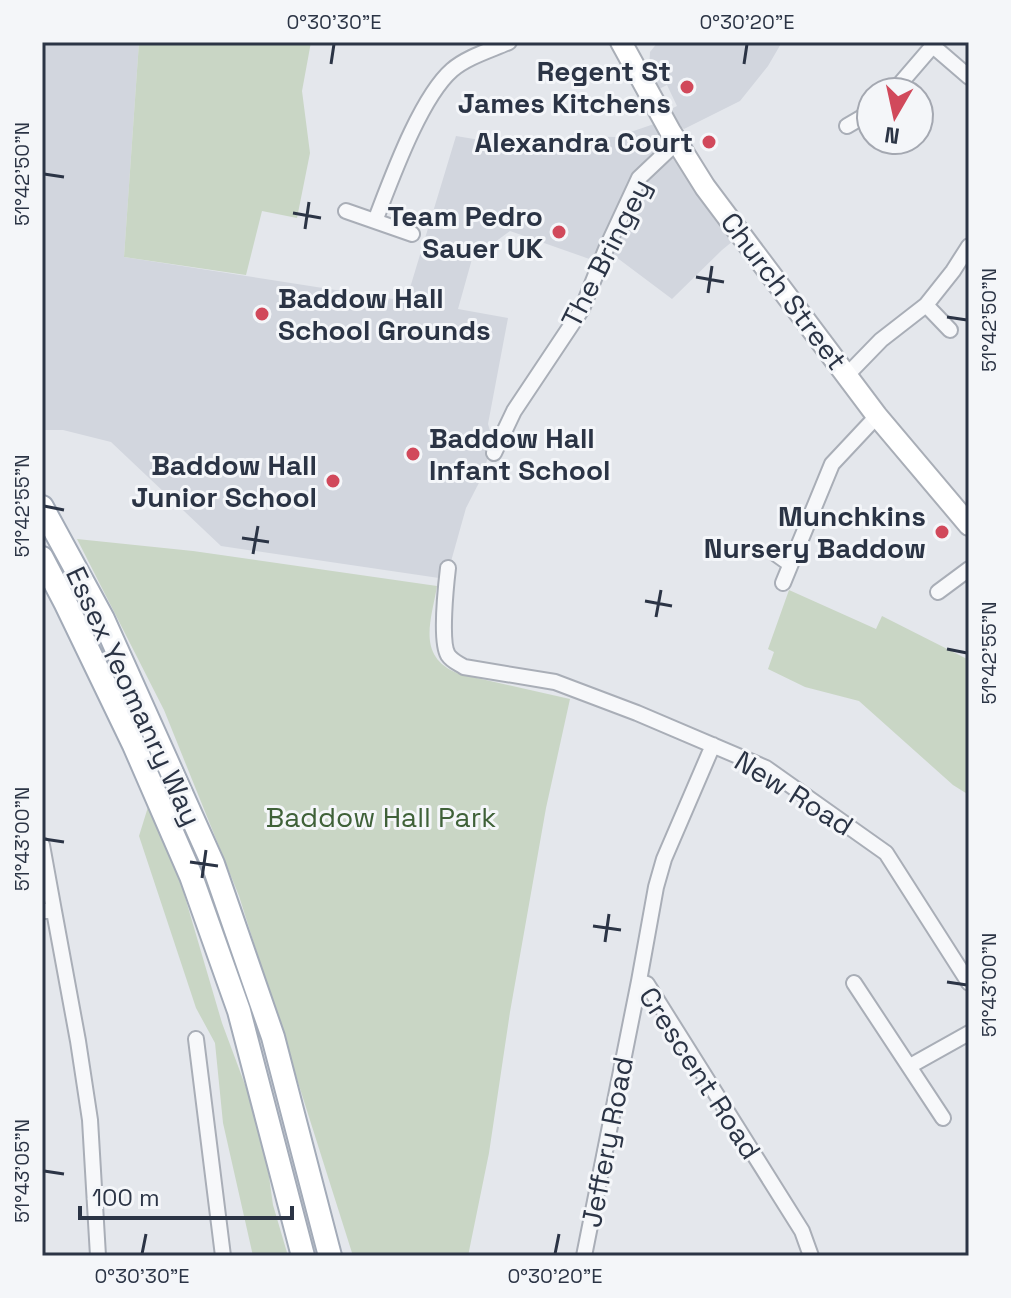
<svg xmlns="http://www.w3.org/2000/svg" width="1011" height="1298" viewBox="0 0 1011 1298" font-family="'Space Grotesk',sans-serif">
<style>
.built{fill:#d2d6de}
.green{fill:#c9d6c5}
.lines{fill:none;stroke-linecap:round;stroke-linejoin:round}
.street-casing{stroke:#a9aeb7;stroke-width:18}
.secondary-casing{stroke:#a9aeb7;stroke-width:24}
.primary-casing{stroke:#a3abb8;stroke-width:26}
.street{stroke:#f7f8fa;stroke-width:14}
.secondary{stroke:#fff;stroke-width:20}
.primary{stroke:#fff;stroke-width:22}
.ticks{fill:none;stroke:#2b3445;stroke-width:3}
.poi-dot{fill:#d1495b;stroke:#f4f6f9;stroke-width:3}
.labels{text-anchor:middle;stroke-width:6;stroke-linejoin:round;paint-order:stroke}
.poi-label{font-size:28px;font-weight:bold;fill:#2b3445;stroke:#f4f6f9;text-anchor:end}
.street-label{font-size:28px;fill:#2b3445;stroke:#f4f6f9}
.park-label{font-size:28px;fill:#3f6138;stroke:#f4f6f9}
.neatline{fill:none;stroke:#2b3445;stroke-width:3}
.ticks-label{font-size:20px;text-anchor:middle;fill:#2b3445}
</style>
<rect width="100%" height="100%" fill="#e4e7ec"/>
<path class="built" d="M42 42H139L124 257 406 301 456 136 570 155V136L616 137 654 124 670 154 733 241 722 250 672 299 612 254 598 262 510 231 472 259 458 309 508 318 488 424 492 438 484 473 466 508 450 565 439 578 221 546 111 442 63 430H42Z
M658 42H782L768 66 740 101 684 129 675 123 669 110 677 106 667 85 659 89 649 69 650 52Z"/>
<path class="green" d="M139 42H311L302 91 310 153 297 218 262 211 246 275 124 257Z
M77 539 193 551 437 586C431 622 416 657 459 674L570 699 546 808 510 1012 489 1153 468 1256H353L239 896 164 710Z
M789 590 876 629 882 616 969 660V795L953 785 859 701 805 687 768 669 774 652 768 649Z
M148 807 170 846 222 1023 263 1133 273 1205 288 1256H253L223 1123 215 1043 196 1008 139 836Z"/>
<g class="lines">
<defs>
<path id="street" d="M933 46 969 77
M893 92 936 42
M847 126 871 112
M346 211 412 234
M375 221C391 180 420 98 452 70 467 57 491 50 509 42
M926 305 950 330
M847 375 881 340 926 305 953 271 969 246
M494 453 514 411 582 309 606 249 639 178 677 142
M776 554 790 564
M448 568C446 585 440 642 448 655 452 661 458 663 464 667L555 682 637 713 766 768 886 853 969 983
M783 583 832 464 877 416
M938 592 969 569
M42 845 54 911H42
M54 911 78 1041 90 1120 98 1256
M639 981 647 984 802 1231 811 1256
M854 983 943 1118
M196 1039 223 1256
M910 1066 969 1033
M584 1256 639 981 656 887 664 859 713 745"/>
<path id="secondary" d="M621 42 670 131 705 187 877 416 969 525"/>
<path id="primary" d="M42 507 103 619 213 864 273 1037 330 1256
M42 558 66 604 134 745 191 876 239 1011 303 1256"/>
</defs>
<use href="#street" class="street-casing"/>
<use href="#secondary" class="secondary-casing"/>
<use href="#primary" class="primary-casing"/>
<use href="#street" class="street"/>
<use href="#secondary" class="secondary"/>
<use href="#primary" class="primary"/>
</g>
<path class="ticks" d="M331 64 334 44M744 64 747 44M44 174 64 177M293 213 321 218M305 229 309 202M696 277 724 282M708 293 712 266M947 317 967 320M44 506 64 510M242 538 269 542M253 554 258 526M645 601 672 606M656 617 661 590M947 649 967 653M44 839 64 842M190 862 218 866M202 878 206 850M593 926 621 930M605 942 609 914M947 982 967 985M44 1171 64 1174M142 1254 146 1234M555 1254 559 1234"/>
<g class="poi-dot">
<circle cx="687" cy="87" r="8"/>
<circle cx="709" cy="142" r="8"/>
<circle cx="559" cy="232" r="8"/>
<circle cx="262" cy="314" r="8"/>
<circle cx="413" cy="454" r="8"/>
<circle cx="333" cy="481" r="8"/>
<circle cx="942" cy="532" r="8"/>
</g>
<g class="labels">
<g class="poi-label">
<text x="671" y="81">Regent St<tspan x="671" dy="32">James Kitchens</tspan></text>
<text x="693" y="152">Alexandra Court</text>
<text x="543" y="226">Team Pedro<tspan x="543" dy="32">Sauer UK</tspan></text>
<text x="278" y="308" text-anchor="start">Baddow Hall<tspan x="278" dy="32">School Grounds</tspan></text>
<text x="429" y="448" text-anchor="start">Baddow Hall<tspan x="429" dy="32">Infant School</tspan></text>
<text x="317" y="475">Baddow Hall<tspan x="317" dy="32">Junior School</tspan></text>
<text x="926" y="526">Munchkins<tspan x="926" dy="32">Nursery Baddow</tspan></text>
</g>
<g class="street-label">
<text transform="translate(606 253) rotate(-63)" y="10">The Bringey</text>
<text transform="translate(784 291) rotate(53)" y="10">Church Street</text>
<text transform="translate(134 696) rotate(65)" y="10">Essex Yeomanry Way</text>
<text transform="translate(794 793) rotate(32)" y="10">New Road</text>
<text transform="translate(700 1073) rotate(57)" y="10">Crescent Road</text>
<text transform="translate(607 1142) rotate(-79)" y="10">Jeffery Road</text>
</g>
<g class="park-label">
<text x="381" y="827">Baddow Hall Park</text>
</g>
</g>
<rect width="1011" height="1298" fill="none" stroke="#f4f6f9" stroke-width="88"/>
<g transform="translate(895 116) rotate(189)"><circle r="38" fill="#f4f6f9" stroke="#a4a8b1" stroke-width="2"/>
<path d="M0-6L14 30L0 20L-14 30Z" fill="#d1495b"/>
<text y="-12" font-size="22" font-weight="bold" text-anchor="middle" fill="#2b3445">N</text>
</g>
<path d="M80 1206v12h212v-12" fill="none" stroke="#2b3445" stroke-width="4"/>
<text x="92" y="1206" font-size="24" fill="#2b3445" stroke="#f4f6f9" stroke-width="6" paint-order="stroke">100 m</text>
<rect x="44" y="44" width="923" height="1210" class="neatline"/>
<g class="ticks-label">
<text x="334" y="29">0°30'30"E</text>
<text x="747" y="29">0°30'20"E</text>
<text transform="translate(22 174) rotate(-90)" y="7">51°42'50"N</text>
<text transform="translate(989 320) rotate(-90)" y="7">51°42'50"N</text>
<text transform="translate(22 506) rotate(-90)" y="7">51°42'55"N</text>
<text transform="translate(989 653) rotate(-90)" y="7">51°42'55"N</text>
<text transform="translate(22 839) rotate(-90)" y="7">51°43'00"N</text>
<text transform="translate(989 985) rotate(-90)" y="7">51°43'00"N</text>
<text transform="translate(22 1171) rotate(-90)" y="7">51°43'05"N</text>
<text x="142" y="1283">0°30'30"E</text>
<text x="555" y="1283">0°30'20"E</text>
</g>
</svg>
